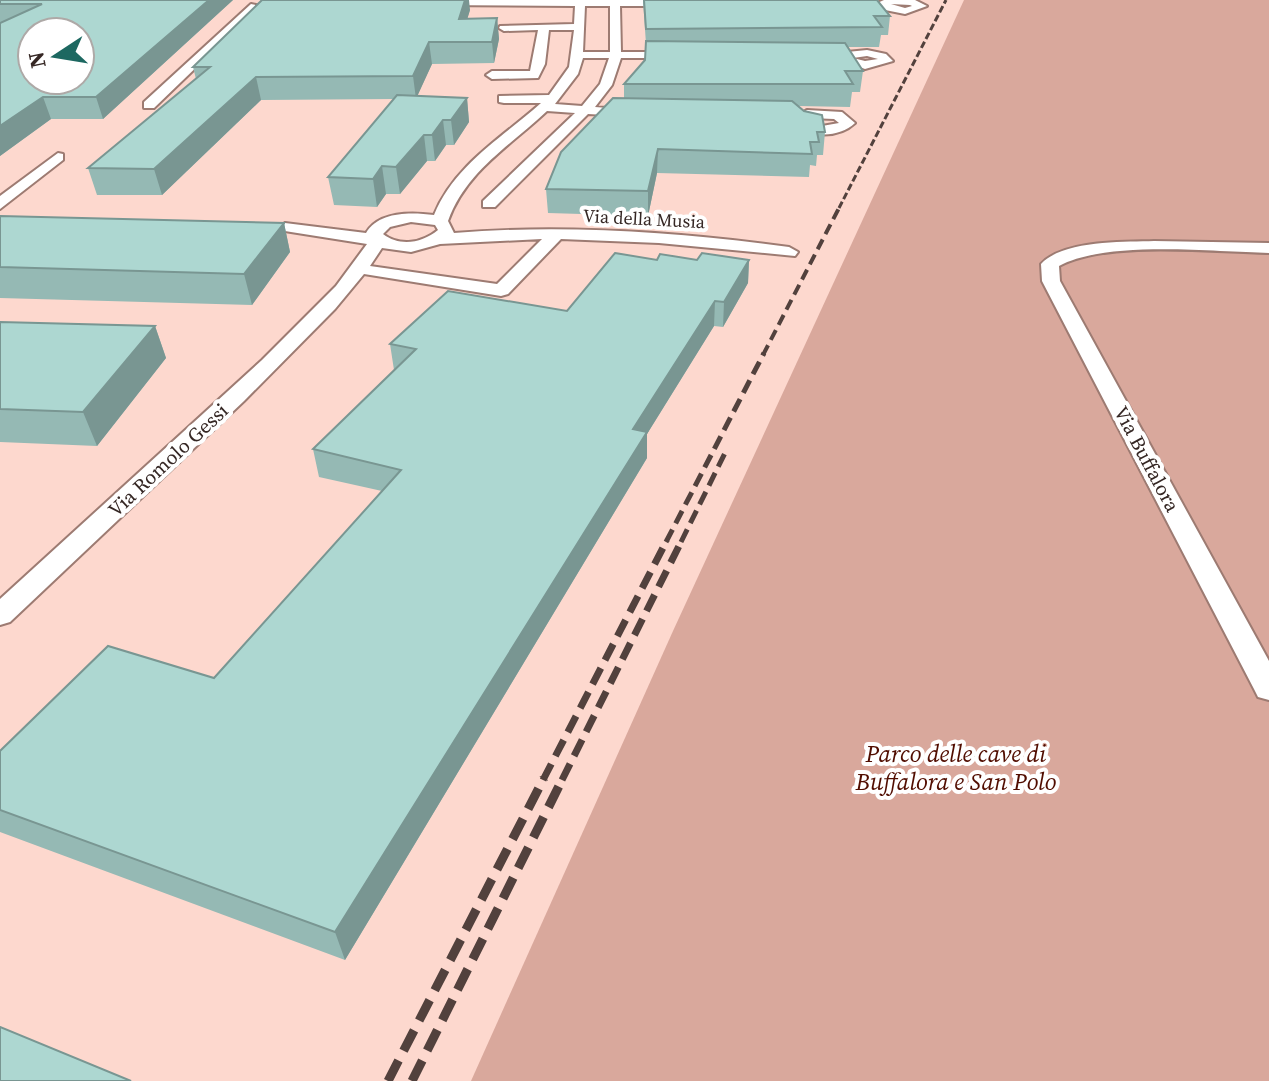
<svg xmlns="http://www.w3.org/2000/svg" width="1269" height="1081" viewBox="0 0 1269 1081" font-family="'Source Serif 4',serif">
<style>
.green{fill:#d9a89c}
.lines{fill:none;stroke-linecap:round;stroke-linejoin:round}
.minor-casing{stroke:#9d7b72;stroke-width:4}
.minor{fill:#fff;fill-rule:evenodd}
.rail-far4{stroke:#52413d;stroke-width:3;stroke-dasharray:7 3;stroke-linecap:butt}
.rail-far3{stroke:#52413d;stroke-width:4;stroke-dasharray:11 6;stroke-linecap:butt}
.rail-far2{stroke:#52413d;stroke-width:5;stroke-dasharray:14 7;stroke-linecap:butt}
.rail-far1{stroke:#52413d;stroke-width:7;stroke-dasharray:18 9;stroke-linecap:butt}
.rail{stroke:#52413d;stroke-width:9;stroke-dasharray:23 11;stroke-linecap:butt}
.wall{fill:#95b9b4}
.shaded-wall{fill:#799692}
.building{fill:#add7d1;stroke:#799692;stroke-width:2;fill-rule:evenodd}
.labels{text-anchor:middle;stroke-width:8;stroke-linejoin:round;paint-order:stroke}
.far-street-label{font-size:18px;fill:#352724;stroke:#fff}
.street-label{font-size:20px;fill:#352724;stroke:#fff}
.near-park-label{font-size:24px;font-style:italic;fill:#510d00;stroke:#fff}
</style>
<rect width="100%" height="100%" fill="#fdd8ce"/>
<path class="green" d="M964 0H1269V1081H471L673 631Z"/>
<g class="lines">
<defs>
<path id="minor" d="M436 0H677L682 3 677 6H620L621 52H680L686 55 680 58H621L612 85 595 107 635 110 640 111V117L588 114 495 207H483V201L575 113 547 111C510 146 466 171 448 221L454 233C566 224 678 232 789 247L798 252 795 256 659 243 561 239 508 294 501 296 364 274 335 309 244 401 10 622 0 625V599L262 360 336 286 367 244 291 232 285 231 283 227 285 223 366 233C379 211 411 212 434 215 454 165 503 137 541 103H504L499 102V96L549 95 569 67 574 30H549L545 64 538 78 492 79 486 75 492 71H530L538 30 504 31 499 28 500 26 574 24 575 6 432 5 431 3ZM585 6H610V52H583ZM583 58H609L600 84 582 106 555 104 578 74ZM411 222 435 225 438 230C422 243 400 247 383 234L390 227ZM542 239 497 284 370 266 382 248 411 252 440 244Z
M884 0H915L927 6 905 14 875 8V4ZM891 4 910 5 912 6 905 8Z
M251 4 260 6 154 108H144V102Z
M867 50 886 54 893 61 865 69 838 59 847 52ZM867 56 878 59 865 61 853 58Z
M807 110 842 112 855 123C838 139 807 138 790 121ZM810 118 834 119 839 123 822 126 806 121Z
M58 153 63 154V160L0 209V196Z
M1154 241 1269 243V253C1213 252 1107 240 1059 266L1060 281 1269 661V700L1258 697 1254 689 1042 281 1041 264C1063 240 1123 242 1154 241Z"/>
</defs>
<use href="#minor" class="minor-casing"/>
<use href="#minor" class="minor"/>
<path class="rail-far4" d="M839 208 946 0"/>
<path class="rail-far3" d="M763 355 840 206"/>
<path class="rail-far2" d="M666 542 764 353
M681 542 726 451"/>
<path class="rail-far1" d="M543 780 667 540
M562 780 682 540"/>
<path class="rail" d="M388 1081 544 778
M412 1081 563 778"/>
</g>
<path class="wall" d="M0 0H233L103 119H51L0 156Z
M643 0H877L890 16 888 35H881L879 47H848L863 71 860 92H852L850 107 798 106 825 132 823 155H817L816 166 810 165 809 177 657 173 648 216 548 213 546 189 624 98V84L645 60 646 44Z
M470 10 467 19 497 18 499 39 494 63 432 64 417 96 467 98 469 122 454 145H446L435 161H427L400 194H386L377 207 334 205 328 177 394 99 261 100 162 195H97L88 168 196 79 193 67Z
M0 216 284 223 290 252 252 305 0 298Z
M657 260H749L748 283 723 327 714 326 647 434V458L345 960 0 832V751L214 678 382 491 319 477 313 449 394 370 390 344 567 311Z
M0 322 155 326 166 358 97 446 0 442Z"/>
<path class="shaded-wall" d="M209 0H233L103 119 96 97Z
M465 0H469L470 10 461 40 459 19Z
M497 18 499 39 494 63 492 42Z
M429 42 432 64 416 99 413 76Z
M256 77 261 100 162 195 154 169Z
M43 97 51 119 0 156V126Z
M467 98 469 122 454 145 451 120Z
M443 120 446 145 435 161 432 135Z
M424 135 427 161 400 194 396 167Z
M658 149 657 173 648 216V191Z
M382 166 386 194 377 207 373 179Z
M284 223 290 252 252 305 244 274Z
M749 260 748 283 723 327 724 302Z
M715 301 714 326 647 434V458L345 960 335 932 633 429Z
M155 326 166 358 97 446 83 412Z"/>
<path class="building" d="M0 0H209L96 97H43L0 126V23L42 4H0ZM32 32H80V80H32Z
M262 0H465L459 19 497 18 492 42H429L413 76 256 77 154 169 88 168 210 67H193Z
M644 0H877L890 16H874L882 27 646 29Z
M646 41 845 43 863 71H845L853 84H624L645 60Z
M397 95 467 98 451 120H443L432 135H424L396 167 382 166 373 179 328 177Z
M613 98 792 101 804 111 822 115 825 132H817L819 142H810L812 154 658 149 648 191 546 189 561 152Z
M0 216 284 223 244 274 0 267Z
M615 253 657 260 660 254 697 260 702 253 749 260 724 302 715 301 633 429 647 432 335 932 0 810V751L108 646 214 678 401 470 313 449 416 349 390 344 448 291 567 311Z
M0 322 155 326 83 412 0 409Z
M0 1027 131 1081H0Z"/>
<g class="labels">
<g class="far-street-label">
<text transform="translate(644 219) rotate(3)" y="6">Via della Musia</text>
</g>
<g class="street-label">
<text transform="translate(1147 459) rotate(62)" y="7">Via Buffalora</text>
<text transform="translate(168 460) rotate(-43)" y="7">Via Romolo Gessi</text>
</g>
<g class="near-park-label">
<text x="956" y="762">Parco delle cave di<tspan x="956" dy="28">Buffalora e San Polo</tspan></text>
</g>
</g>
<g transform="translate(56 56) rotate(258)"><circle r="38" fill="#ffffff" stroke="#aea9a7" stroke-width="2"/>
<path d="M0-6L14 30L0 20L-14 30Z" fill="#1d6861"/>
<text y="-12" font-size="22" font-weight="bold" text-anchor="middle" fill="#352724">N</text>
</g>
</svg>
